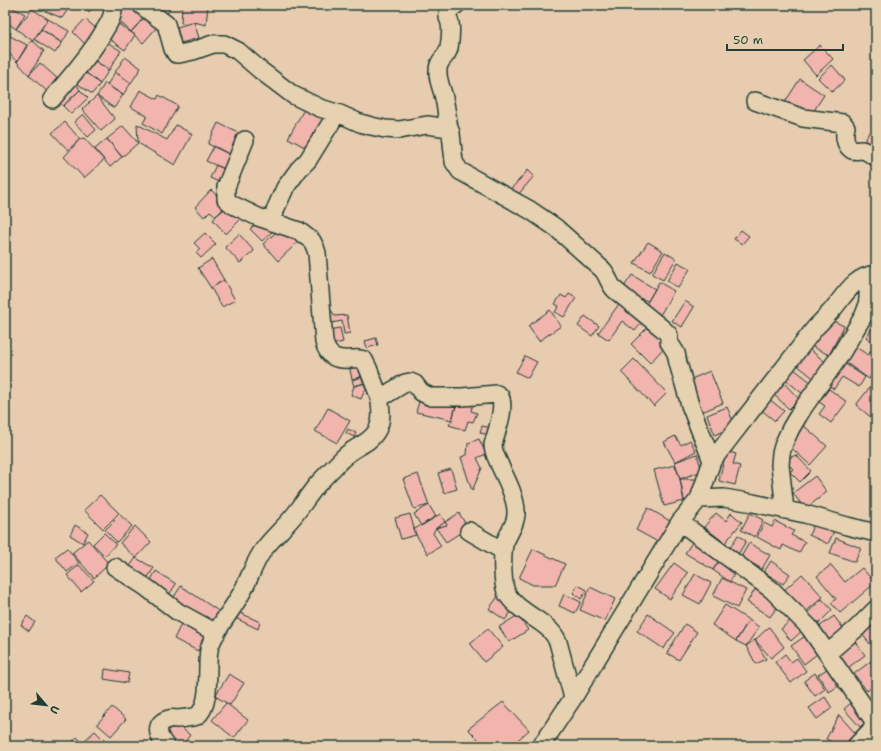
<svg xmlns="http://www.w3.org/2000/svg" width="881" height="751" viewBox="0 0 881 751" font-family="'Shantell Sans',sans-serif">
<style>
.building{fill:#f1b5ae;stroke:#1f3d34}
.lines{fill:none;stroke-linecap:round;stroke-linejoin:round}
.minor-casing{stroke:#1f3d34;stroke-width:20}
.minor{stroke:#e6d2b0;stroke-width:17}
</style>
<rect width="100%" height="100%" fill="#e8ccb0"/>
<filter id="ink" filterUnits="userSpaceOnUse"><feTurbulence type="fractalNoise" baseFrequency=".025" numOctaves="2"/><feDisplacementMap in="SourceGraphic" scale="8" xChannelSelector="R" yChannelSelector="G"/><feConvolveMatrix kernelMatrix="1 2 1 2 8 2 1 2 1" color-interpolation-filters="sRGB"/></filter>
<g filter="url(#ink)">
<path class="building" d="M40 5H71L62 18 38 8Z
M79 5H95L89 12Z
M129 5H136L147 14 131 32 116 18Z
M146 5H171L165 19Z
M182 5H208L206 25 194 22 181 23Z
M11 7 25 14 16 29 5 21V15L6 16Z
M32 9 48 19 33 41 16 29Z
M147 14 159 25 143 43 131 32Z
M48 19 69 31 62 43 41 29Z
M85 19 97 29 86 45 73 32Z
M114 21 135 35 125 50 105 36Z
M194 22 199 38 181 43 177 27Z
M5 29 11 33 5 45Z
M41 29 62 43 55 53 34 39Z
M10 36 27 45 17 62 5 49V45Z
M104 40 121 51 109 70 92 59Z
M33 41 44 51 29 75 17 62 30 42Z
M820 45 833 59 816 75 803 60Z
M125 57 141 68 131 83 115 72Z
M92 59 109 70 100 84 84 71Z
M40 63 58 79 66 70 50 94 29 75Z
M832 65 845 80 832 92 818 78Z
M84 71 100 84 92 94 75 82Z
M115 72 131 83 123 95 107 85Z
M800 79 824 95 809 118 785 102Z
M75 82 80 90 63 106 56 99Z
M105 83 107 85 123 95 114 108 97 96Z
M80 90 88 98 71 114 63 106Z
M140 90 157 99 159 95 178 106 162 134 143 123 147 116 131 107Z
M97 96 115 119 101 131 82 109Z
M307 104 330 116 312 151 288 138Z
M83 114 96 130 88 137 74 122Z
M65 122 80 139 68 150 52 133Z
M218 123 245 136 235 157 208 144Z
M137 124 167 140 176 125 192 134 175 165 138 143Z
M123 126 138 143 122 157 107 139Z
M869 132 876 135V153L862 147Z
M84 138 104 160 84 178 64 157 80 139Z
M107 139 122 157 110 167 95 149Z
M214 146 235 157 229 171 206 161Z
M216 165 229 171 223 184 210 178Z
M528 170 534 176 517 196 510 190Z
M211 190 227 205 216 216 210 211 204 217 195 207Z
M229 205 242 218 226 234 213 220 216 216Z
M260 220 272 232 262 241 250 229Z
M282 227 297 243 278 261 263 244Z
M741 230 749 236 742 244 734 239Z
M205 233 216 244 201 258 196 253 200 249 194 243Z
M239 234 254 251 240 263 225 247Z
M648 242 663 251 650 272 634 263Z
M665 252 676 259 663 280 652 274Z
M212 259 224 280 211 288 198 268Z
M678 262 690 269 678 288 667 281Z
M632 275 655 289 648 301 639 298 623 288Z
M224 280 235 300 222 307 211 288Z
M659 282 674 291 659 317 644 308Z
M569 294 576 298 564 317 555 312 559 306 555 304 561 295 566 298Z
M685 301 694 307 683 325 682 327 672 321Z
M619 304 643 321 635 331 622 321 609 340 598 333Z
M331 310 335 316 347 315 350 333 344 334 342 321 326 324 324 311Z
M550 310 561 326 539 341 528 326Z
M585 316 599 326 592 336 578 326Z
M831 320 844 326 829 355 807 344 815 328 823 333 829 322Z
M876 323V345L866 337Z
M651 324 669 342 650 363 631 344Z
M340 328 343 342 331 345 328 330Z
M376 338 378 345 367 348 365 341Z
M856 347 868 355 871 350 876 353V368L869 379 845 362Z
M809 349 829 365 817 381 797 365Z
M525 356 537 362 528 378 516 372Z
M634 359 667 393 654 406 621 372Z
M841 361 865 377 859 387 842 377 834 389 826 384Z
M362 362 368 375 352 379 349 365Z
M794 369 812 383 803 394 786 380Z
M710 371 723 403 702 412 689 380Z
M368 375 369 382 354 386 352 380Z
M782 381 799 399 789 409 771 392Z
M369 382 372 392 365 390 361 399 351 395 354 386Z
M870 387 875 391 876 389V415L873 419 856 405Z
M829 389 847 402 831 423 819 414 825 406 819 402Z
M420 398 456 406 452 420 416 412Z
M768 398 784 411 775 421 759 408Z
M458 399 473 404 471 411 477 413 473 422 468 421 465 430 449 425 452 420Z
M727 407 735 426 715 435 707 415Z
M328 408 350 421 337 443 315 431Z
M803 425 827 446 810 465 786 443Z
M482 426 492 428 490 435 480 433Z
M348 429 356 433 354 437 346 433Z
M675 436 681 445 690 440 696 451 675 462 664 442Z
M479 439 486 454 477 458 482 468 472 491 461 457 467 455 468 443Z
M726 451 736 454 733 464 740 466 735 485 719 481Z
M697 454 702 471 680 479 675 462Z
M796 455 811 471 800 482 790 472 793 469 784 460Z
M675 465 680 479 684 501 664 506 654 470Z
M451 469 457 489 444 493 438 473Z
M418 474 429 505 414 509 403 479Z
M815 476 827 492 805 509 793 493Z
M680 479H696V496L684 501Z
M100 495 119 513 103 529 84 510Z
M429 505 436 517 421 526 414 514Z
M648 508 670 521 658 542 636 530Z
M459 513 468 528 446 542 436 528Z
M716 513 726 521 731 513 742 522 725 543 704 527Z
M750 513 763 520 755 537 741 530Z
M410 514 416 535 401 539 395 518Z
M440 514 447 525 436 528 433 533 441 546 428 554 413 530Z
M120 515 132 526 117 542 105 530Z
M775 521 794 531 791 535 805 542 799 553 783 545 781 550 757 537 764 523 772 527Z
M815 521 834 531 828 544 809 535Z
M75 525 88 533 83 543 70 535Z
M135 526 151 542 136 558 120 543Z
M104 533 116 544 105 556 93 544Z
M738 535 746 541 737 556 728 551Z
M836 538 861 548 855 562 830 553Z
M88 540 109 564 94 578 72 553Z
M693 541 721 558 713 570 685 553Z
M749 543 770 555 762 569 741 557Z
M67 548 79 563 67 572 55 557Z
M533 549 565 564 555 585H533L519 578Z
M136 558 154 568 144 583 126 571Z
M721 558 736 570 730 582 713 570Z
M771 561 790 574 783 584 764 572Z
M674 563 688 573 670 599 655 589Z
M79 565 94 581 81 592 67 575Z
M831 565 845 582 862 568 875 583 840 613 831 603 836 599 817 576Z
M156 571 176 584 167 598 148 585Z
M695 574 711 583 700 604 683 595Z
M802 574 823 597 802 615 782 592Z
M722 578 746 590 737 608 713 596Z
M578 585 587 590 581 599 573 593Z
M181 586 220 612 209 629 170 603Z
M590 587 615 599 605 621 580 610Z
M756 588 780 603 770 617 747 602Z
M564 594 581 602 575 613 559 606Z
M499 595 515 607 505 620 489 609Z
M822 599 832 610 819 623 806 614Z
M725 605 749 620 736 641 712 625Z
M236 611 260 622 258 629 233 617Z
M876 613V639L870 644 857 628Z
M648 614 675 633 668 642 664 649 637 631Z
M518 615 528 630 509 642 499 627Z
M27 616 35 622 29 631 21 625Z
M834 616 845 631 830 642 819 627Z
M793 618 803 630 791 641 781 629Z
M183 620 207 631 198 651 174 639Z
M749 620 759 627 746 646 736 641Z
M685 624 697 632 679 660 667 653Z
M769 627 784 647 771 658 755 640Z
M488 629 503 647 484 662 470 643Z
M808 634 821 651 804 664 791 646Z
M853 639 865 655 845 670 833 654Z
M755 640 766 659 756 664 746 646Z
M785 654 791 662 797 658 806 671 791 683 775 662Z
M871 661 876 669V684L867 691 854 674Z
M831 666 842 684 829 692 818 675Z
M105 669 129 673 127 683 104 679Z
M815 673 825 689 815 696 804 681Z
M229 674 244 683 230 705 215 696Z
M825 697 832 708 817 719 809 708Z
M853 701 869 719 860 727 844 709Z
M503 702 529 730 511 746H485L468 729Z
M226 703 248 720 234 738 212 720Z
M112 707 126 719 111 736 97 724Z
M839 715 855 733 848 746H839L826 739Z
M173 721 190 735 182 746H176L163 735Z
M95 731 107 743 104 746H90L85 740Z
M77 737 86 746H68Z"/>
<g class="lines">
<defs>
<path id="minor" d="M141 5 166 24 173 49 176 54H179L193 51 213 44H224L238 51 260 70 293 95 320 108 340 114 360 123 371 126 385 129 399 130 427 125 449 128 451 133 454 162 460 171 530 210 555 227 603 270C608 276 609 284 615 290L663 329 669 335V342L676 353 678 363 690 405 712 461 699 499
M52 99C70 77 90 56 104 31 108 25 112 19 113 11
M755 101 803 118 843 123 846 127C844 134 844 145 852 150 855 151 859 150 862 150 867 151 872 155 876 157
M449 128C447 117 446 105 443 94 441 87 438 80 438 73 437 59 447 58 449 48 450 42 451 29 450 23 449 20 447 17 448 14 449 9 453 7 456 5
M245 140 226 187V199L233 205 258 217 299 231 312 241 315 247 317 253 324 342C328 357 336 360 351 359 356 359 359 358 364 360L368 368 379 396 387 394 405 383 410 382 415 384 421 392 431 397H462L497 394 500 396C506 409 496 432 493 445 493 453 498 460 501 468 507 480 517 500 516 514 516 525 507 535 504 545 502 555 502 585 507 594 517 610 536 617 549 629 553 633 556 637 558 642L573 698
M272 222 276 208 285 188 299 169 308 160 337 113
M712 461 815 328C821 322 827 316 833 309 844 296 856 274 876 275
M785 510 780 465 781 453 784 443 791 428 803 408 839 357 864 315 867 307 868 298V288L870 275
M680 522 772 590 809 627 874 721 875 724 874 727 856 746
M469 531 503 551
M115 567 147 588 178 612 209 629 216 634
M828 653 857 628 876 609
M166 746C158 737 153 723 169 719 172 718 175 719 178 719 184 718 191 718 197 716 212 705 206 667 209 650 213 631 233 610 242 592 250 578 254 562 264 549 274 536 286 526 296 513 303 504 309 495 316 486 325 476 334 467 343 458 353 447 369 444 376 432 383 421 381 408 379 396
M541 746 573 698 680 522 699 499 724 498 753 503 805 514 847 526 876 533"/>
</defs>
<use href="#minor" class="minor-casing"/>
<use href="#minor" class="minor"/>
</g>
</g>
<rect width="881" height="751" fill="none" stroke="#e6d2b0" stroke-width="20"/>
<rect x="10" y="10" width="861" height="731" fill="none" stroke="#1f3d34" stroke-width="1.5" filter="url(#ink)"/>
<g transform="translate(46 705) rotate(118)" stroke="#e6d2b0" stroke-width="3" paint-order="stroke">
<path d="M0-3L7 15L0 10L-7 15Z" fill="#1f3d34"/>
<text y="-6" font-size="11" font-weight="bold" text-anchor="middle" fill="#1f3d34">U</text>
</g>
<path d="M727 44v6h116v-6" fill="none" stroke="#1f3d34" stroke-width="2"/>
<text x="733" y="44" font-size="12" fill="#1f3d34" stroke="#e6d2b0" stroke-width="3" paint-order="stroke">50 m</text>
</svg>
